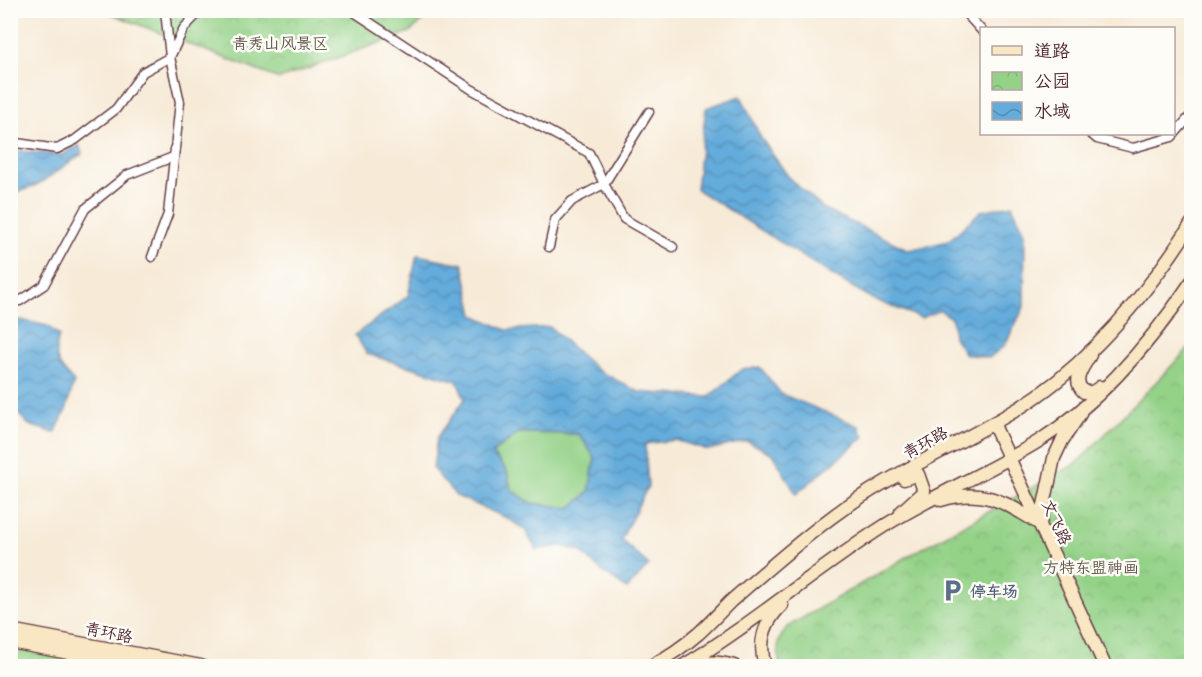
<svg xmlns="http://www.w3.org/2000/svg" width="1202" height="677" viewBox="0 0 1202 677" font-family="Mali,'LXGW WenKai TC',sans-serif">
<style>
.grass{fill:#94d288;stroke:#6f785a;stroke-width:1.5}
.park{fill:url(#park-crowns);stroke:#6f785a;stroke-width:1.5}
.water{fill:url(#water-waves);stroke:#566683;stroke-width:1.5;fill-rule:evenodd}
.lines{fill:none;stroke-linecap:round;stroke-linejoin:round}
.street-casing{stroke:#643e45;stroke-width:11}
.secondary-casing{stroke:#643e45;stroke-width:15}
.street{stroke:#fff;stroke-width:8}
.secondary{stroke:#f9e7c3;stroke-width:12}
.labels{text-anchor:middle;stroke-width:5;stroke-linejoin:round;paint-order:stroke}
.park-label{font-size:16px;fill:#605547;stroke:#fdfcf7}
.street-label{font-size:16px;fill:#4a1f2b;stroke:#fdfcf7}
.service-label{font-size:16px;font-weight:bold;fill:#4e5e75;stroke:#fdfcf7;text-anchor:start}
</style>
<defs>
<pattern id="park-crowns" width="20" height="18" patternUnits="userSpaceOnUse" patternTransform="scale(1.5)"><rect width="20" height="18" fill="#94d288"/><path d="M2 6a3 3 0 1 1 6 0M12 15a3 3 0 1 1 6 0" fill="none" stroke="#81b476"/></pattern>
<pattern id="water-waves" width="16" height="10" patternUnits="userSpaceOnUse" patternTransform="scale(1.5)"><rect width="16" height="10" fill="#63acdb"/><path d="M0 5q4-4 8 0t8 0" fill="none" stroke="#548bb2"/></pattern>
</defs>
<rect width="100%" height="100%" fill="#fdfcf7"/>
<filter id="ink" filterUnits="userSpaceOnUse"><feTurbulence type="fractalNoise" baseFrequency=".0167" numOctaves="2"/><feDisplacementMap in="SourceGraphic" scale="12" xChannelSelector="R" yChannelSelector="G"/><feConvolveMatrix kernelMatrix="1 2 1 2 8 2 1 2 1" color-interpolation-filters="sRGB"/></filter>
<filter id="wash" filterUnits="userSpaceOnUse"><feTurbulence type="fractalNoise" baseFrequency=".008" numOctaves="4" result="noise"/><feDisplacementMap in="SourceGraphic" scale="24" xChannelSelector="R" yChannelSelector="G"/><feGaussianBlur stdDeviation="1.35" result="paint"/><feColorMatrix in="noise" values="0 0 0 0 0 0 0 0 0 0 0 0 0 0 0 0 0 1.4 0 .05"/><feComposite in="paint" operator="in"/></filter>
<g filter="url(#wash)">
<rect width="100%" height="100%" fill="#f7ebd8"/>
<path class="grass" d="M519 433 579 434 595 458 589 492 570 508 531 503 511 490 507 471 492 453Z"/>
<path class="park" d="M104 11H434L410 32 279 79Z
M1191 346V666H779L778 642 787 627 912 554 1077 463Z
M11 642 138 666H11Z"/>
<path class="water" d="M741 96 761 138 790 179 824 209 909 250 948 241 981 211 1012 205 1025 233 1024 307 1005 345 989 358 965 354 954 337 952 319 940 310 921 318 875 300 837 278 696 189 706 108Z
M79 145 82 154C59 167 39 191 11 192V150L62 155Z
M417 255 463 264 474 315 506 330 550 327 597 370 639 392 709 397 742 369 760 367 781 394 859 426 864 437 796 494 773 454 747 441 708 450 675 440 645 444 648 486 621 540 649 565 627 589 600 570 580 551 560 546 536 550 525 530 507 518 456 496 433 469 437 438 465 399 457 381 367 354 355 335 408 296ZM519 433 579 434 595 458 589 492 570 508 531 503 511 490 507 471 492 453Z
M21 320 47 326 59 335C53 359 57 365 74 382L66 410 55 433 29 425 11 406V321Z"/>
</g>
<g filter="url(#ink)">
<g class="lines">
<defs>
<path id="street" d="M351 10 471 89 589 153 604 184 649 112
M963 10 982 31
M1091 134 1097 139 1133 148 1172 137 1192 114
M10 142 57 149 75 140 116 109 143 72 170 57 165 10
M549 247 555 220 572 201 604 184 624 219 673 247
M152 257 168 214 180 102 170 57 184 28 201 10
M10 299 20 301 44 285 85 209 127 175 173 157"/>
<path id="secondary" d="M1090 355C1083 368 1071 380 1084 392H1093L1100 387
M993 423 1105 666
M941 500C982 488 1004 501 1038 523
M901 512 924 491 918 474 904 479
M1040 524 1054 458 1062 441 1080 414
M10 630 201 666
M10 642 138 666
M693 664C707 661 720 662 734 666
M651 666C668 657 684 646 699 633 710 623 720 612 731 601 764 572 797 543 832 517 889 474 955 447 1016 410 1088 366 1147 294 1192 223
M683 666C753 624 815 570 884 526 934 495 989 472 1039 441 1101 402 1151 342 1192 281
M765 666C758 643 764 622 782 605"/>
</defs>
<use href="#street" class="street-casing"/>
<use href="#secondary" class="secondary-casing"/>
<use href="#street" class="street"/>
<use href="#secondary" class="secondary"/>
</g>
</g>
<defs>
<symbol id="parking-bare" viewBox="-9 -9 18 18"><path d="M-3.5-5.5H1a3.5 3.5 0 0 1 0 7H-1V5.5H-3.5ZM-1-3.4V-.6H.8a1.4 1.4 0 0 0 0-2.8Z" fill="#5c6f8a" stroke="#fdfcf7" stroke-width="2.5" paint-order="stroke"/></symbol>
</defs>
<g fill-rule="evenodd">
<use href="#parking-bare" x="936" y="574" width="33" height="33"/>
</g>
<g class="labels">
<g class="park-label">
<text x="280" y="49">青秀山风景区</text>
<text x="1091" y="573">方特东盟神画</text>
</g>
<g class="street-label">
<text transform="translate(925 442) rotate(-29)" y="6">青环路</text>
<text transform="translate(1057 522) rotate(65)" y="6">文飞路</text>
<text transform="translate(109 632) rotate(11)" y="6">青环路</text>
</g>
<g class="service-label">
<text x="970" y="597">停车场</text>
</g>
</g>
<rect width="1202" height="677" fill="none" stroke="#fdfcf7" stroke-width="36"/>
<rect x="980" y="27" width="195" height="108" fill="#fdfcf7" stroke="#b5a4a5" stroke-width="1.5"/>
<rect x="992" y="46" width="30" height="9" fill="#f9e7c3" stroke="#b5a4a5" stroke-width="1.5"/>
<text x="1034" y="57" font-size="18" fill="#4a1f2b">道路</text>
<rect x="992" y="72" width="30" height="18" fill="url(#park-crowns)" stroke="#b5a4a5" stroke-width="1.5"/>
<text x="1034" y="87" font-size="18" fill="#4a1f2b">公园</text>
<rect x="992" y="102" width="30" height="18" fill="url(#water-waves)" stroke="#b5a4a5" stroke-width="1.5"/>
<text x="1034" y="117" font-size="18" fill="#4a1f2b">水域</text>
</svg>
